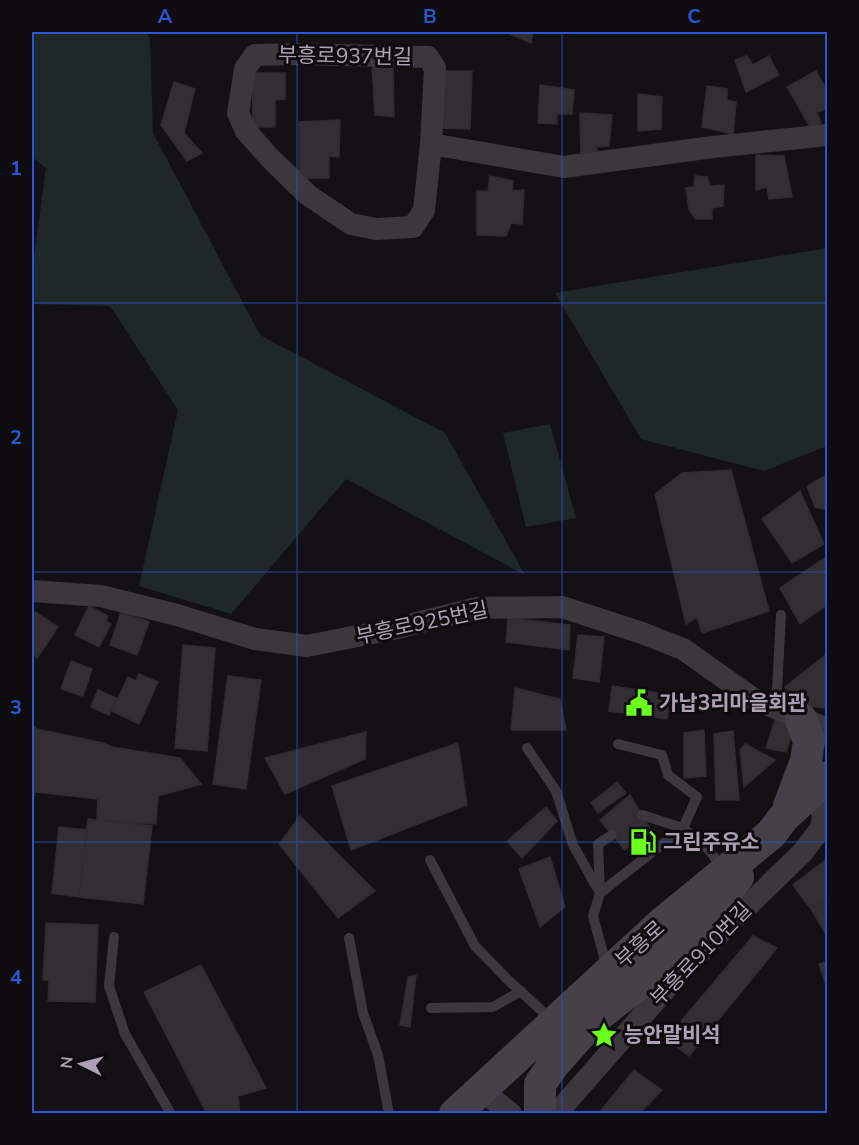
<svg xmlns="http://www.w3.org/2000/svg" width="859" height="1145" viewBox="0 0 859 1145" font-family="'Nunito Sans','Noto Sans KR',sans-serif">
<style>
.green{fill:#1f2729}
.building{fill:#322e32;stroke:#2f2b2f;stroke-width:1.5}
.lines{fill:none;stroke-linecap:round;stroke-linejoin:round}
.lane{stroke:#3c363d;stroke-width:10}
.street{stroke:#3c363d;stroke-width:22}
.secondary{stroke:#464049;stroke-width:32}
.grid{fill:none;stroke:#2c56d4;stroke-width:1.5;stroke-opacity:0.55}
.labels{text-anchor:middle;stroke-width:6;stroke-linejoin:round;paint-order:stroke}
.street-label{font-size:21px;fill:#afa1b5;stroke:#0e0c0e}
.poi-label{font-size:21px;font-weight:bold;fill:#afa1b5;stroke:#0e0c0e;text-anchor:start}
.neatline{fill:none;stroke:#2c56d4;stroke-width:2}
.grid-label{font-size:20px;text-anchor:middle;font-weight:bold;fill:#2c56d4}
</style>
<rect width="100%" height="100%" fill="#131113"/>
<path class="green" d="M32 32H146L150 39 153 133 260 335 445 433 525 575 346 479 231 614 139 586 178 410 110 306 32 304V272L46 168 32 157Z
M827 248V446L764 471 641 439 555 293Z
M550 424 576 518 526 527 503 433Z"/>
<path class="building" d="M506 32H533L531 43Z
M747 56 753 65 769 56 779 75 746 92 735 60Z
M393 65 394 117 375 115 372 67Z
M444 71H472L470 129 439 128Z
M816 71 828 92V109L817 112 821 123 810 127 787 87Z
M252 73H285V99L275 100V127H253Z
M174 82 195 89 184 133 202 153 187 161 161 125Z
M540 85 574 90 572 114H557V124L538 123Z
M707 86 727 89V100L736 102 733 134 702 127Z
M638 94 662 97 661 129 638 131Z
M580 113 612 115 609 146 596 147 598 155 581 158Z
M340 120 339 157 329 156V178H299V122Z
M756 155 784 156 792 197 769 199 767 187 756 190Z
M490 176 513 181 512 191 524 190 522 224 511 223 506 236 477 235V191H488Z
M695 176 707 177 710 186 724 185 723 206 712 208V219H696L689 210 686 188 694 187Z
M731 470 769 611 702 633 697 617 686 624 655 494 682 473Z
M828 474V510L815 507 807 486Z
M800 491 824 544 792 563 762 519Z
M828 556V604L800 624 780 588Z
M89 606 108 616 106 621 111 624 99 647 75 635Z
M32 610 58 627 37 658 32 654Z
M121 612 149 622 137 655 110 645Z
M508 618 570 625 569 650 506 642Z
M578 635 604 637 599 682 573 678Z
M183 645 215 648 207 751 175 748Z
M828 653V705L824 708 794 704 785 687Z
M71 661 92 669 83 696 61 689Z
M139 674 158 682 139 724 112 711 128 677 136 681Z
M228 676 261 680 246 789 213 784Z
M612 686 670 695 667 719 609 711Z
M515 688 560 699 566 730H511Z
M98 690 116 698 109 715 91 707Z
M776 717 795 724 786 752 766 748Z
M32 724 37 729 103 743 112 747 180 758 201 784 158 796 156 824 97 820 98 799 35 792 32 802Z
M704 730 706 776 684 778V733Z
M733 731 739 800H716L714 734Z
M366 732 365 759 285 794 265 758Z
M458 743 467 805 351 850 332 786Z
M745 744 775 760 744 787 740 750Z
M617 782 626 793 598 813 591 803Z
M630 795 651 830 625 850 600 820Z
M546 807 557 821 522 858 507 841Z
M300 816 375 891 338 918 279 844Z
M88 819 152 826 143 904 79 897Z
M59 827 87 830 79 897 52 893Z
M550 857 565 907 540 927 519 869Z
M828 858V898L811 909 793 885Z
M828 898V938L811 909Z
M46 923 98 925 95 1002 48 1001 49 980H43Z
M753 936 777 948 689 1056 666 1039Z
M828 961V987L827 988 819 964Z
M201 965 266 1088 238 1096 240 1114H207L144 992Z
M416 975 410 1027 400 1025 408 977Z
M634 1070 662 1090 639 1114H598Z"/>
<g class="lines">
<path class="lane" d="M776 709 781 615
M527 748 556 791 573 845 600 893 683 828 697 797 668 775 662 755 618 744
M642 815 683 828 710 851 723 870
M430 860 475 946 509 981 552 1020
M114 937 109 986 125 1034 171 1114
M349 938 363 1013 378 1055 389 1114
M607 968 593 916 600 893 598 844 612 835
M431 1008 493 1007 521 991"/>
<path class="street" d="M298 54 428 57 435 68 431 144 424 210 413 227 376 229 351 224 308 195 270 158 246 131 238 113 245 69 255 55Z
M431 144 564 167 713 147 828 135
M32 591 101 596 177 615 255 639 307 646 393 629 477 608 562 607 642 633 683 649 755 700 828 729
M481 1089 511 1114
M556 1114 685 967 803 852 821 828 823 816 814 787"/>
<path class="secondary" d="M789 806 806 761 809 741 801 719
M455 1114 661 924 771 834 784 817 828 777
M540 1114V1084L554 1064 595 1018 640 983 702 923 738 877"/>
</g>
<path class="grid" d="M297 32V1114M562 32V1114M32 303H828M32 572H828M32 842H828"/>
<defs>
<symbol id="civic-bare" viewBox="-9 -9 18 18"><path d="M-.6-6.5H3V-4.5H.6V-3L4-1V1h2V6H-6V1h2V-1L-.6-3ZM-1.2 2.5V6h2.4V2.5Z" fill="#6aff1d" stroke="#0e0c0e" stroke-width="2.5" paint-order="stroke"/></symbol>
<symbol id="fuel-bare" viewBox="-9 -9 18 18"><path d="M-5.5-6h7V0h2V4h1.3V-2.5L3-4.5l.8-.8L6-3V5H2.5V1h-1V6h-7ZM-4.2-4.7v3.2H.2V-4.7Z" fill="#6aff1d" stroke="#0e0c0e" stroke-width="2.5" paint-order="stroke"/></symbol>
<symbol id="sight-bare" viewBox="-9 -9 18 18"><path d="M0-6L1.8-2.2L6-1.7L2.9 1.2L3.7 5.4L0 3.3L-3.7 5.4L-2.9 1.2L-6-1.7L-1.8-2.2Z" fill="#6aff1d" stroke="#0e0c0e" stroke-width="2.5" paint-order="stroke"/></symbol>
</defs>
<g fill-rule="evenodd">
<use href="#civic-bare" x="620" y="684" width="38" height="38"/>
<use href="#fuel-bare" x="624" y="823" width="38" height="38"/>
<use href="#sight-bare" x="585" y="1016" width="38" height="38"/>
</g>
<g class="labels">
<g class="street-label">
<text transform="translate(345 56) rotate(1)" y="7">부흥로937번길</text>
<text transform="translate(422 623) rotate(-12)" y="7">부흥로925번길</text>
<text transform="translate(640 944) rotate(-42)" y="7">부흥로</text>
<text transform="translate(701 954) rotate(-46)" y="7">부흥로910번길</text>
</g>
<g class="poi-label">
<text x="659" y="710">가납3리마을회관</text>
<text x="663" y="849">그린주유소</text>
<text x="624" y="1042">능안말비석</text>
</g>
</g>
<rect width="859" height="1145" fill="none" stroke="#0e0c0e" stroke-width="66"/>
<g transform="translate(81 1064) rotate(276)" stroke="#0e0c0e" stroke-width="4.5" paint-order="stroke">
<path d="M0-4.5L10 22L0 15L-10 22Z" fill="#afa1b5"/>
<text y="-9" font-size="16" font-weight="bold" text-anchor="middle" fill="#afa1b5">N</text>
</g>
<rect x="33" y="33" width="793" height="1079" class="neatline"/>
<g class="grid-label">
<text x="165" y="23">A</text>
<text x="430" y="23">B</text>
<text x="694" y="23">C</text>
<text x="16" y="175">1</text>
<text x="16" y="444">2</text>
<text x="16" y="714">3</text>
<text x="16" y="984">4</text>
</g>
</svg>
